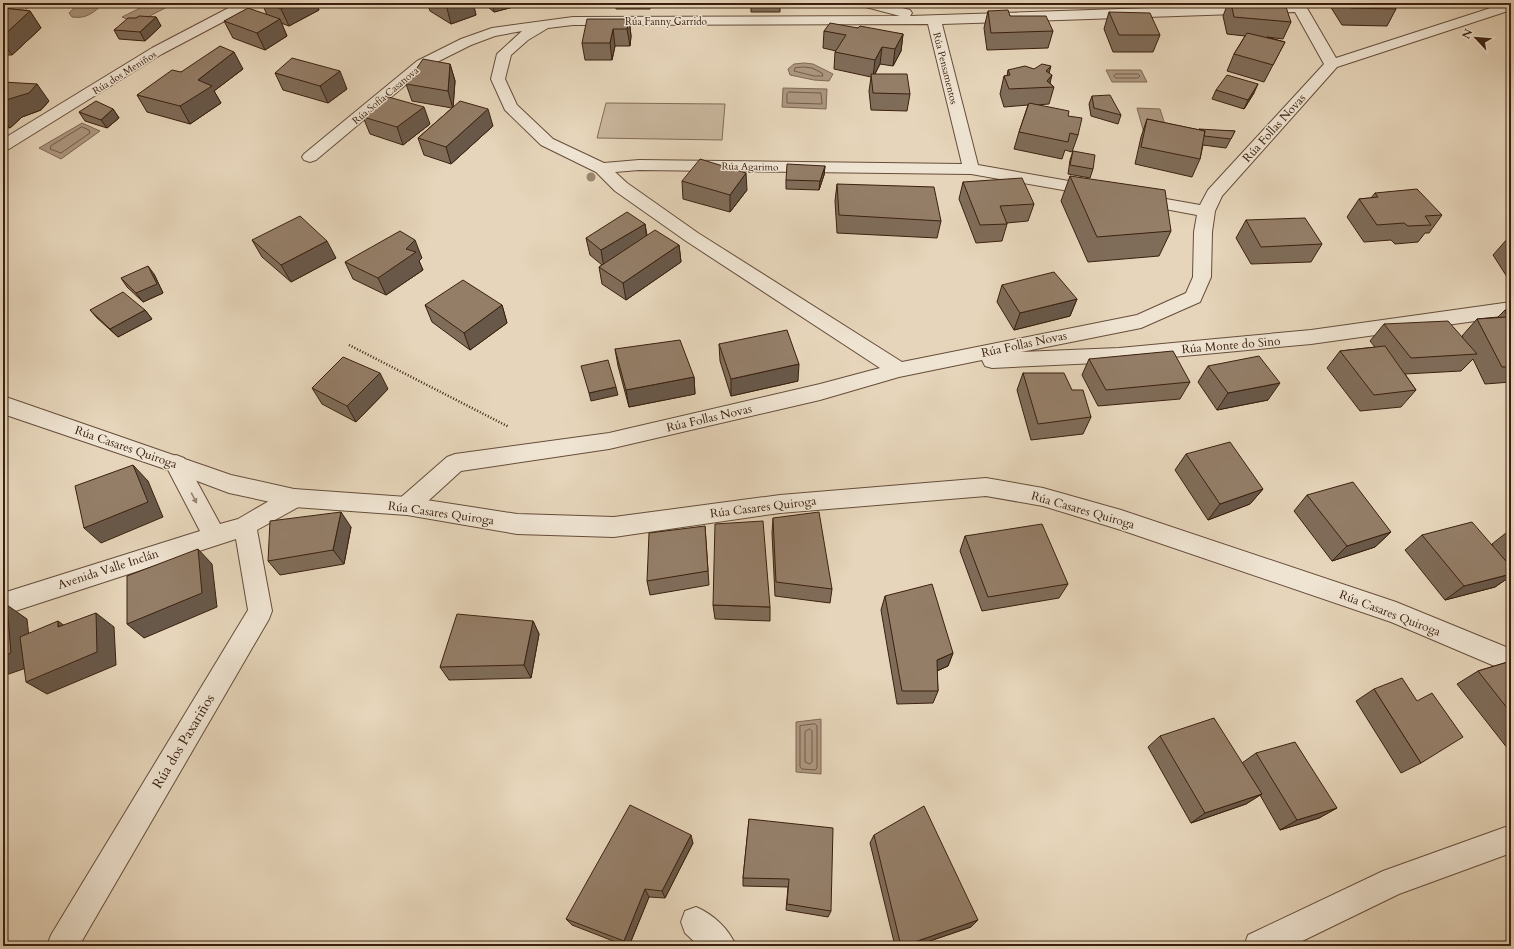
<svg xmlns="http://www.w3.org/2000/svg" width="1514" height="949" viewBox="0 0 1514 949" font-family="Cardo,serif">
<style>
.green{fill:#c9b69d;stroke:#826b56}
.water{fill:#ac9780;stroke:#7f6753}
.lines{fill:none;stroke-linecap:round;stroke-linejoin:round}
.shore{stroke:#745c48;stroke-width:1}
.minor-casing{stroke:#664d3a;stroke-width:2}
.tertiary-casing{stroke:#664d3a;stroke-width:2}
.path{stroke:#3b200f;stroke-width:2.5;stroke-dasharray:1 2;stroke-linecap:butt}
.minor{fill:#efe4d2;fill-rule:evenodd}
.tertiary{fill:#efe4d2;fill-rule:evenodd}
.tree{fill:#9b866f}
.wall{fill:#7f6c59;stroke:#3b200f}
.shaded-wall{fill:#685849;stroke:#3b200f}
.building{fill:#947e68;stroke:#3b200f}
.oneway{fill:#958270}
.labels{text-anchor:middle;stroke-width:3;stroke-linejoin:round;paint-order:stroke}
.far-street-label{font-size:10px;fill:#3b200f;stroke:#efe4d2}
.street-label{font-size:12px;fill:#3b200f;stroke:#efe4d2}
.near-street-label{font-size:14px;fill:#3b200f;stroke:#efe4d2}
</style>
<rect width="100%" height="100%" fill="#e6d5ba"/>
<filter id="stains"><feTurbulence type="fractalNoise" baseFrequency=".005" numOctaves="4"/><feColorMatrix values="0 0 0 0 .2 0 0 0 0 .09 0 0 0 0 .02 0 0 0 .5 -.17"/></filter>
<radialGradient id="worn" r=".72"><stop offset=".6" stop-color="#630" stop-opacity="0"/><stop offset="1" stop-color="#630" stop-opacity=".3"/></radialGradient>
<path class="green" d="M3 3H33L17 18 3 17Z
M606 103 725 104 722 140 597 138Z"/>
<path class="water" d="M79 3H104C93 13 87 19 72 17L69 13Z
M150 3H161L169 6 136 23 122 17Z
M804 63 813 64 833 74 829 81 814 80 790 75 788 69 794 64Z
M1106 70H1141L1147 82H1112Z
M783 88 827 89 826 109 782 107Z
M1137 108 1160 109 1168 134 1144 133Z
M82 123 100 131 61 159 39 148Z
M821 719V774L796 772V722Z"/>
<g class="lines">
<path class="shore" d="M804 67 812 68 822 73 823 76H814L794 71 795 68Z
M1116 74H1138L1140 76 1138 78H1116L1114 76Z
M789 92 821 93 822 104 787 103V94Z
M82 127 89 130 90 133 61 153 50 149 51 146Z
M815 724 817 726V768L815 770 802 769 800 767V726Z
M810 729 812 731V762L810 764 805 762V732Z"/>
<defs>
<path id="minor" d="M238 3H255L253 6 162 54 9 149 3 151V139L152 48Z
M860 3H883L910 10 912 13 910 16 1304 3 1336 58 1506 3H1511V10L1337 67 1222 196 1215 211 1212 232 1211 277 1200 302 1141 328 1021 352 1119 348 1311 330 1511 302V316L1311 344 1119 362 992 368 985 366 982 360 899 377 820 400 609 449 461 471 415 513 407 515 399 513 396 506 399 499 447 457 455 454 609 433 820 384 880 368 686 241 615 191 596 172 541 145 505 110 491 79 497 54 522 31 495 36 471 45 427 67 316 160 310 162 304 160 302 157 304 154 417 61 461 39 492 28 573 17 900 16 862 6ZM1295 12 1324 64 1208 190 1200 205 1138 194 1132 195 1129 199 1132 203 1138 204 1197 215 1194 232 1193 277 1186 293 1137 315 902 362 698 233 627 183 615 172 639 170 971 174 1097 196 1103 195 1105 191 1103 187 978 165 942 24ZM928 24 962 164 639 160 604 163 553 139 517 105 505 79 511 55 528 40 548 28 573 25Z
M176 455 184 458 220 524 238 519 286 491 294 489 302 491 305 498 302 505 257 530 272 611 269 619 79 946H47L51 935 248 610 236 539 3 615V593L200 531 165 464 168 458Z
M696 907C713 914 729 929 736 946H699L685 933 681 922 685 911Z"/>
<path id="tertiary" d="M3 396 231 475 294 489 407 497 517 514 614 517 780 495 986 478 1043 488 1121 510 1396 602 1511 649V673L1391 622 1121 530 1043 506 986 496 780 513 614 537 517 534 407 515 294 507 229 493 168 470 6 415 3 413Z
M1511 825V853L1399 894 1292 946H1244L1248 935 1383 871Z"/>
</defs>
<use href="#minor" class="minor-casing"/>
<use href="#tertiary" class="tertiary-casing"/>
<path class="path" d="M349 345 509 427"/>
<use href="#minor" class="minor"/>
<use href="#tertiary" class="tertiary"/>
</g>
<circle class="tree" cx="591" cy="177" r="4.5"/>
<path class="wall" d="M262 3H316L319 10 289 26 281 23 287 36 265 50 233 38 224 21 267 15Z
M427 3H473L476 15 451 24 430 11Z
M483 3H520L521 5 494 12Z
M615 3H651L650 9H616Z
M751 3H780V12H751Z
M1076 3H1140L1139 5 1077 6Z
M1228 3H1272L1291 22 1283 39 1267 37 1285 42 1264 82 1227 71 1234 54 1245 36 1227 34 1223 16Z
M1332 3H1392L1396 9 1387 26 1342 25 1330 6Z
M3 8 30 11 41 28 12 55H3Z
M988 11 1010 16 1053 31 1048 48 987 50 984 28Z
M1109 12 1160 35 1153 52H1113L1104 29Z
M156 17 161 26 145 41 119 39 114 30 136 18Z
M629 19 631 36 630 46H615L612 60H585L582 43Z
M858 28 903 34 901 51 893 66 880 64 875 74 910 94 907 111 871 110 869 91 871 77 834 69 835 52 836 51 823 48 824 31Z
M450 64 455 81 453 107 493 126 451 164 424 155 418 138 452 108 412 101 406 84Z
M243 69 214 91 221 103 190 124 147 112 137 95 181 72Z
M1008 70 1049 73 1050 83 1054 87 1049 104 1037 105 1068 116 1078 135 1072 152 1065 150 1062 159 1014 149 1019 132 1028 105 1004 107 1000 94 1004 76H1007Z
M275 73 347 89 328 103 283 90Z
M3 82 49 101 41 110 22 117 10 128 3 127Z
M1216 90 1254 93 1244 109 1212 99Z
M1092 96 1121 115 1118 124 1091 116 1089 104Z
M113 109 119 118 107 128 85 121 79 112Z
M363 117 430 124 403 145 370 134Z
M1147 119 1199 130 1235 131 1226 148 1203 145 1200 159 1192 177 1135 164 1141 137Z
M1073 151 1093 169 1090 178 1068 174 1070 160Z
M825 166 824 175 819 190 786 189V180Z
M1070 176 1171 231 1159 256 1088 262 1061 201Z
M682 181 747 190 730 212 683 199Z
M963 182 1034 204 1028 221 1007 223V224L1002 241 976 243 959 199Z
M837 184 941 221 937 238 837 233 835 201Z
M1375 193 1442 215 1429 233H1425L1418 242 1395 244 1391 240 1364 242 1347 217 1359 199 1371 198Z
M1246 220 1322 244 1311 262 1251 264 1236 238Z
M645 224 647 235 679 245 681 262 626 300 602 284 599 267 602 265 590 255 586 238Z
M1508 238H1511V280H1509L1493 255Z
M252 240 336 258 291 282 262 257Z
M422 258 419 261 423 270 386 295 353 279 345 262Z
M154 274 163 293 143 302 127 287 121 278Z
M1002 285 1077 299 1070 316 1014 330 997 302Z
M425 305H502L507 323 470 350 432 322Z
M90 310H145L152 319 118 337 97 318Z
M1505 310H1511V382L1485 384 1473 359 1461 371 1405 374 1416 390 1401 407 1360 411 1327 368 1340 351 1375 347 1370 341 1384 324 1463 338 1462 336 1477 319 1498 317Z
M719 344 798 381 731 396 720 361Z
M615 349 694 377 695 394 629 407 618 366Z
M1089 359 1190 382 1180 399 1098 406 1082 375Z
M1208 366 1268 400 1217 410 1198 382Z
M1023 373 1072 390 1091 417 1083 434 1031 440 1017 390Z
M312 388 388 389 356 422 322 404Z
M1186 454 1263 489 1250 504 1208 520 1175 470Z
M1307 495 1391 532 1375 547 1332 561 1294 511Z
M773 518 832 589 830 603 775 596 772 533Z
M705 526 709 585 650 595 647 581Z
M351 527 344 564 280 575 268 561Z
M1511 529V584L1508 578 1495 587 1445 600 1405 550 1422 535 1493 546 1492 544Z
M965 536 1068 584 1059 598 982 611 960 551Z
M885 596 953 653 948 666 937 671 938 691 933 703 897 704 881 610Z
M713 605 770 607V621L715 619Z
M533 621 539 634 531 678 449 680 440 667Z
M1511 661V749H1508L1457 684 1478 671Z
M1374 689 1421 763 1401 773 1356 701Z
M1160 736 1242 763 1256 753 1337 808 1319 818 1280 830 1260 795 1246 804 1191 823 1148 747Z
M749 819 831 911 828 917 786 910 788 887 743 886V878Z
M874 835 978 920 971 927 915 946H895L870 843Z
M693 843 665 898 649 897 629 946H626L572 925 566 919Z
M1409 941 1413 946H1389Z"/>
<path class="shaded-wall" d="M293 3H316L319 10 289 26 281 9Z
M459 3H473L476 15 451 24 447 8Z
M492 3H520L521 5 494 12Z
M30 11 41 28 12 55 3 42V36Z
M156 17 161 26 145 41 140 32Z
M280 19 287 36 265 50 257 33Z
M629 19 631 36 630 46 627 29Z
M613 29 615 46 612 60 610 43Z
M903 34 901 51 893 66 895 49Z
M882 47 880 64 873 77 875 60Z
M234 52 243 69 214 91 221 103 190 124 180 106 198 80Z
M450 64 455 81 453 109 448 91Z
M1051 66 1047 81 1052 75 1049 87H1045L1046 71Z
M340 71 347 89 328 103 320 86Z
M37 84 49 101 41 110 22 117 10 128 3 119V105L9 99Z
M1258 84 1254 93 1244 109 1248 100Z
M424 107 430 124 403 145 397 127Z
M113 109 119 118 107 128 101 120Z
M488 109 493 126 451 164 446 147Z
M825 166 824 175 819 190 820 181Z
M746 173 747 190 730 212V195Z
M645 224 647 241 604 268 601 250Z
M415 240 422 258 419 261 423 270 386 295 378 278 406 249Z
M327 241 336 258 291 282 281 265Z
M679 245 681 262 626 300 623 283Z
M148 266 154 274 163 293 143 302 136 293Z
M1077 299 1070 316 1014 330 1020 313Z
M502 305 507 323 470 350 464 333Z
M145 310 152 319 118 337 110 329Z
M799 364 798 381 731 396V379Z
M380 373 388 389 356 422 347 406Z
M694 377 695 394 629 407 626 390Z
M1280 383 1268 400 1217 410 1228 393Z
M616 387 618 395 591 401 589 393Z
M133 465 148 481 163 517 101 543 84 528Z
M1263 489 1250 504 1208 520 1220 504Z
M341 512 351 527 344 564 333 550Z
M1391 532 1375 547 1332 561 1347 546Z
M198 549 212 564 217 607 144 638 127 624Z
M1511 574V576L1495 587 1445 600 1464 586Z
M7 605 27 619 32 666 3 676V656Z
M96 613 114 627 116 665 47 694 26 682Z
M58 621 77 635 58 627Z
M533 621 539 634 531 678 524 665Z
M953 653 948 666 932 673 937 660Z
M1262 794 1246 804 1191 823 1205 813Z
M1337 808 1319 818 1280 830 1297 820Z
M691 835 693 843 665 898 662 891Z
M645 889 649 897 629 946H627L624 941Z
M978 920 971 927 915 946H903Z"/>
<path class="building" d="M267 3H293L281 9Z
M439 3H459L447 8Z
M1231 3H1272L1285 4 1291 22 1234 17Z
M1347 3H1392L1396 9 1351 8Z
M3 8 30 11 3 36Z
M248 8 280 19 257 33 224 21Z
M1008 10 1010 16H1046L1053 31 991 33 988 11Z
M1109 12 1150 13 1160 35H1119Z
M139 16 156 17 140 32 114 30 128 18H136Z
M587 19H629L627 29H613L610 43H582Z
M830 23 858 28 860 26 903 34 895 49 882 47 875 60 835 52 846 35 824 31Z
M1247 33 1285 42 1273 65 1234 54Z
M220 46 234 52 198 80 212 86 180 106 137 95 172 70 181 72Z
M292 58 340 71 320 86 275 73Z
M423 59 450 64 448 91 406 84Z
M1042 64 1051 66 1046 71 1052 75 1047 81 1054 87 1009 89 1004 76 1010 75 1008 70 1025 66 1034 69Z
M871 74H907L910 94 873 93Z
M1227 75 1258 84 1248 100 1216 90Z
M3 82 37 84 29 93 9 99 3 105Z
M1110 95 1121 115 1094 108 1092 96Z
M385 96 424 107 397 127 363 117Z
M96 101 113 109 101 120 79 112Z
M460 101 488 109 446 147 418 138Z
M1029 103 1069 111 1068 116 1082 118 1078 135 1070 133 1068 142 1019 132Z
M1147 119 1205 131 1200 159 1141 147Z
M1199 129 1235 131 1231 139 1204 136 1205 131Z
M1073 151 1095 155 1093 169 1070 165Z
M700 159 746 173 730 195 682 181Z
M787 164 825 166 820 181 786 180Z
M1070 176 1165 190 1171 231 1097 237Z
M1022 178 1034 204 1000 206 1007 224 980 225 963 182Z
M837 184 934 187 941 221 839 215Z
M1417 189 1442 215 1425 216 1431 225 1408 226 1404 223 1377 225 1359 199 1378 197 1375 193Z
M627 212 645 224 601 250 586 238Z
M300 216 327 241 281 265 252 240Z
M1305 218 1322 244 1261 247 1246 220Z
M655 230 679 245 623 283 599 267Z
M400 231 415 240 406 249 416 252 378 278 345 262Z
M1508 238H1511V242Z
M148 266 157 284 136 293 121 278Z
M1054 272 1077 299 1020 313 1002 285Z
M463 280 502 305 464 333 425 305Z
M123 292 145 310 110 329 90 310Z
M1505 310H1511V367H1502L1477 319 1507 317Z
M1448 321 1477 354 1411 358 1384 324Z
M787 330 799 364 731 379 719 344Z
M680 340 694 377 626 390 615 349Z
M1385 346 1416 390 1374 395 1340 351Z
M1173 351 1190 382 1106 390 1089 359Z
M1259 356 1280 383 1228 393 1208 366Z
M343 357 380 373 347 406 312 388Z
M608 360 616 387 589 393 581 366Z
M1023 373H1064L1072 390H1083L1091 417 1038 424Z
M1230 442 1263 489 1220 504 1186 454Z
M133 465 148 502 84 528 75 486Z
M1353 482 1391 532 1347 546 1307 495Z
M341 512 333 550 268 561 270 521Z
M819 512 832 589 776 582 773 518Z
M763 521 770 607 713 605 715 524Z
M1472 522 1511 567V574L1464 586 1422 535Z
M1042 524 1068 584 988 597 965 536Z
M705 526 708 571 647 581 649 533Z
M198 549 202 593 127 624V576Z
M932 584 953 653 937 660 938 691H902L885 596Z
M7 605 11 653 3 656V607Z
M96 613 97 652 26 682 20 637 58 621V627Z
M457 614 533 621 524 665 440 667Z
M1511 661V713L1478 671Z
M1402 678 1417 701 1432 693 1463 737 1421 763 1374 689Z
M1214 718 1262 794 1205 813 1160 736Z
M1295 742 1337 808 1297 820 1256 753Z
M630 805 691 835 662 891 645 889 624 941 566 919Z
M924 806 978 920 903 946H901L874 835Z
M749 819 833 828 831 911 787 904 789 879 743 878Z
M1409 941 1413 946H1399Z"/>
<defs><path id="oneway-solid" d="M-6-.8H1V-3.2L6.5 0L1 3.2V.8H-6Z"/></defs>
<use class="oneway" href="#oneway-solid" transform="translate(194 498) rotate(62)"/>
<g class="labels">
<g class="far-street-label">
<text x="666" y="25">Rúa Fanny Garrido</text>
<text transform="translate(946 68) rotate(76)" y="4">Rúa Pensamentos</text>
<text transform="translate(124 72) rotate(-32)" y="4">Rúa dos Meniños</text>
<text transform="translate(385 95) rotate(-40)" y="4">Rúa Sofía Casanova</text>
<text transform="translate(750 166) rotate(1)" y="4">Rúa Agarimo</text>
</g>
<g class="street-label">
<text transform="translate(1274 128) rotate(-48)" y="4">Rúa Follas Novas</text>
<text transform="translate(1024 344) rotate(-12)" y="4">Rúa Follas Novas</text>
<text transform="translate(1231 345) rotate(-5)" y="4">Rúa Monte do Sino</text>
<text transform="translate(709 418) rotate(-13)" y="4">Rúa Follas Novas</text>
<text transform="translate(126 447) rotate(19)" y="4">Rúa Casares Quiroga</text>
<text transform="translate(763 507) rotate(-7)" y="4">Rúa Casares Quiroga</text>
<text transform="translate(1083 510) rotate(16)" y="4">Rúa Casares Quiroga</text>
<text transform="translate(441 513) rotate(8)" y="4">Rúa Casares Quiroga</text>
<text transform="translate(108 569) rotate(-18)" y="4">Avenida Valle Inclán</text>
<text transform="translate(1390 613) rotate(21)" y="4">Rúa Casares Quiroga</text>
</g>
<g class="near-street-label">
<text transform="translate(183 741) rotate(-59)" y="5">Rúa dos Paxariños</text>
</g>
</g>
<rect width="1514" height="949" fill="none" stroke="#e6d5ba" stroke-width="16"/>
<rect x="4" y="4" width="1506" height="941" fill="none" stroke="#3b200f" stroke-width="2"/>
<rect x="8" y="8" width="1498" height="933" fill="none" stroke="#3b200f"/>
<g transform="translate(1476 38) rotate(296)" stroke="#efe4d2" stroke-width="3" paint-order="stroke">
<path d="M0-3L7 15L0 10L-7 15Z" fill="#3b200f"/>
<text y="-6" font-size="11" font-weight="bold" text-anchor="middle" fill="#3b200f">N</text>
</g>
<rect width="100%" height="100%" filter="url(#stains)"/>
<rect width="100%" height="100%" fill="url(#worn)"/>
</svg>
